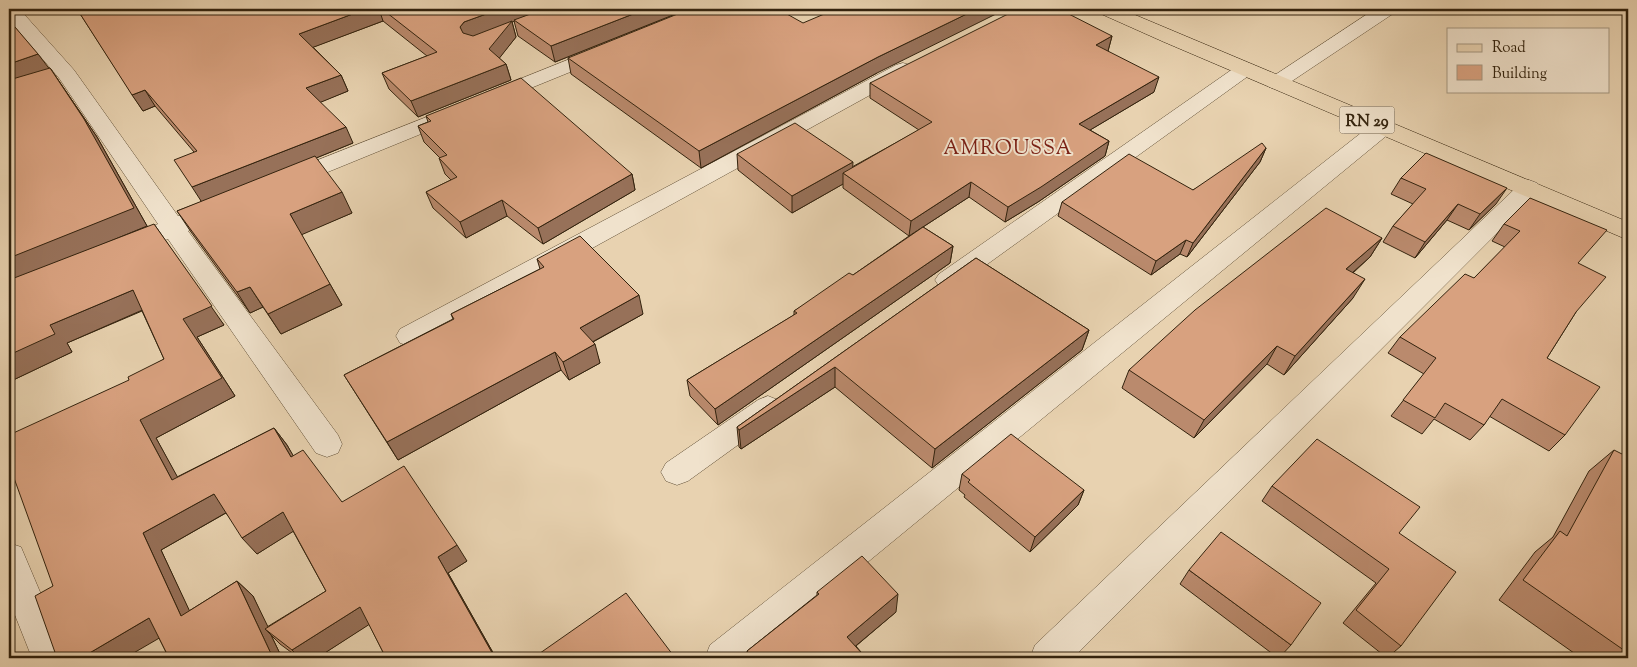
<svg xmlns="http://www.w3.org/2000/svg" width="1637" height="667" viewBox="0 0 1637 667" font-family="'Sorts Mill Goudy',serif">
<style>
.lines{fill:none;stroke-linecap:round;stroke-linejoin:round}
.street-casing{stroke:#604f36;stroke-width:1}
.primary-casing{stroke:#33230e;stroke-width:1}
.street{fill:#f0e2cc;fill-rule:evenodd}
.primary{fill:#e8d2b0;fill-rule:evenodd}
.wall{fill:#ba8a6d;stroke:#33230e;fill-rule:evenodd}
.shaded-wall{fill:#977159;stroke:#33230e}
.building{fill:#d8a17f;stroke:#33230e}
.labels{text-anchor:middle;stroke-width:4;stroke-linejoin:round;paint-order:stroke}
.shield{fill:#f0e2cc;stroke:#6c5c47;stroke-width:1}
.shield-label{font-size:16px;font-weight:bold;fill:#33230e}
.quarter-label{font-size:20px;letter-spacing:1px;fill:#7a1f14;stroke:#f0e2cc}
</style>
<rect width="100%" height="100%" fill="#e8d2b0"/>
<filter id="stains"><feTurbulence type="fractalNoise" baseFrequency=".004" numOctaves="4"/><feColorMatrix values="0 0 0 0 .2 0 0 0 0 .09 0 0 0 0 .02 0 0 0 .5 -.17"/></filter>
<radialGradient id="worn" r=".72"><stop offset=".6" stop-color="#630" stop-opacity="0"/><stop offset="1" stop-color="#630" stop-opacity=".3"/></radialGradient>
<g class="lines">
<defs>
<path id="street" d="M1375 9H1396L1394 13 1283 87 1276 89 1269 87 1266 83 1269 79Z
M16 11 23 13 74 70 178 216 218 201 227 203 230 209 227 215 188 231 338 435 342 444 338 453 327 457 316 453 168 239 126 256 117 253 113 247 117 241 158 224 59 78 9 20V13Z
M605 45 612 47 615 51 612 55 499 101 492 103 485 101 481 97 485 93Z
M903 63 910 65 913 69 910 73 420 343 410 346 400 343 396 336 400 329 896 65Z
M1244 64 1251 66 1254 70 1251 74 957 286 948 289 939 286 935 280 939 274 1237 66Z
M452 107 460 108 463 113 460 118 296 185 288 187 280 185 276 180 280 175Z
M1383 120 1391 122 1394 127 1391 132 751 658H705L710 645 1375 122Z
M1529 180 1537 183 1541 188 1537 193 1073 658H1030L1035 645 1521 183Z
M768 396 778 400 783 408 778 416 688 481 677 485 666 481 661 472 666 463 758 400Z
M9 543 21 547 68 658H32L9 600Z
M1628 618V658H1597L1615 623Z"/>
<path id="primary" d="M1097 9H1121L1628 222V240L1164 42 1099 13Z"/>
</defs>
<use href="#street" class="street-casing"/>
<use href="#primary" class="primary-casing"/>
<use href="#street" class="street"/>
<use href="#primary" class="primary"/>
</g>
<path class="wall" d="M77 9H688L555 62 518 36 514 21 512 22 516 37 499 58 506 64 511 80 418 117 389 89 382 73 427 56 383 21 313 47 341 75 348 91 320 102 353 143 316 158 352 213 301 234 342 305 281 334 263 307 250 313 191 232 177 211 201 202 194 152 155 106 143 111Z
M9 20 48 68H50L97 137 147 226 224 325 197 337 235 396 156 438 177 477 274 428 287 445 293 456 342 502 467 561 448 573 496 658H386L369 624 317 658H299L280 644 271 635 282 658H169L159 638 53 586 129 380 164 359 142 311 67 343 72 352 9 382ZM226 513 257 554 293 531 326 591 267 627 253 596 237 581 189 611 161 550Z
M1112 36 1108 51 1154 92 1090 130 1109 141 1105 156 1038 202 1005 222 969 197 923 227 953 246 950 263 718 425 690 396 687 380 794 315V311L853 275 909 236 843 188V184L792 213 738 170 737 154 852 167 919 130 870 98V83Z
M568 58 877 73 701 168 571 74Z
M426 116 632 174 635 190 543 244 507 216 466 238 433 208 426 192 451 180 445 174 439 158H440L424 142 418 126 428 122Z
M1266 148 1260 162 1187 257 1180 254 1151 275 1058 216 1062 202 1193 190Z
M1401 178 1496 204 1469 230 1447 220 1415 258 1383 242 1393 226 1413 204 1391 194Z
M1530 198 1578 263 1576 312 1547 358 1565 435 1549 451 1489 416 1484 425 1470 440 1434 419 1422 434 1391 416 1424 374 1388 353 1400 337 1474 278 1505 247 1492 241 1504 224Z
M1382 238 1370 257 1353 273V298L1284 375 1267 364 1194 438 1122 388 1129 370Z
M976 258 1089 330 1082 350 932 468 835 387 741 449 739 447 737 427Z
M537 259 643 314 593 342 600 363 569 380 561 370 398 460 344 375 453 319 451 314 540 269Z
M1614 450 1624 639 1626 641H1628V658H1581L1499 600 1535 552 1553 537 1589 471Z
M962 474 1084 490 1078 505 1030 552 964 497 965 495 959 490Z
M1272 486 1399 533 1401 646 1387 658 1343 623 1376 583 1262 501Z
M1189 570 1291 645 1279 658H1278L1180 584Z
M817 592 896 612 856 646 866 658H748L747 651 817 595Z"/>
<path class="shaded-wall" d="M366 9H379L383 21 306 50 299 34Z
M500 9H544L512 22 516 37 494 65 466 43 460 27 464 22Z
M646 9H688L555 62 551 46Z
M977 9H1006L877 73 701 168 699 151 878 57Z
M1112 36 1108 51 1092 60 1096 45Z
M38 54 51 71 9 86V64Z
M506 64 511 80 418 117 411 101Z
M50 68 97 137 147 226 9 283V258Z
M341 75 348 91 314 105 306 88Z
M1159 77 1154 92 1075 139 1079 124Z
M145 90 155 106 143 111 132 95Z
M346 127 353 143 203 204 192 187Z
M1109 141 1105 156 1038 202 1005 222 1008 207Z
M1266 148 1260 162 1187 257 1193 243Z
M853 162 852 179 843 173V184L792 213V196Z
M632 174 635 190 543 244 538 228Z
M971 182 969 197 909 236 911 221Z
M1507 188 1496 204 1469 230 1480 214Z
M342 192 352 213 301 235 290 214Z
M502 200 507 216 466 238 460 222Z
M1458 204 1447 220 1415 258 1425 242Z
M154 224 224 325 197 337 235 396 156 438 188 496 172 480 140 420 183 319Z
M1382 238 1370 257 1335 288 1346 269Z
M1186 240 1180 254 1151 275 1156 261Z
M953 246 950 263 718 425 715 409Z
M1365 279 1353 298 1284 375 1295 356Z
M330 284 342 305 281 334 268 314Z
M250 287 263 307 250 313 237 292Z
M133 290 147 308 67 343 72 352 9 382V355L50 325Z
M639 295 643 314 585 346 580 328Z
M1089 330 1082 350 932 468 935 449Z
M595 344 600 363 569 380 563 362Z
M1277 346 1267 364 1194 438 1204 420Z
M555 352 561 370 398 460 387 442Z
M835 367V387L741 449 739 430Z
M274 428 287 445 304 474 291 457Z
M1084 490 1078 505 1030 552 1035 537Z
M214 494 229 511 161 550 199 631 181 616 143 533Z
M283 512 297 529 257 554 242 538Z
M457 545 467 561 448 573 496 658H495L438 557Z
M237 581 253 596 271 633 265 629 271 635 282 658H273Z
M898 594 896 612 846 654 847 637Z
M360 607 373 622 317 658H300L292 650Z
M149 618 168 633 125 658H81Z"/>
<path class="building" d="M77 9H366L299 34 341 75 306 88 346 127 192 187 174 160 197 151 145 90 132 95Z
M382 9H500L464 22 460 27 463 33 473 36 512 21 489 49 506 64 411 101 382 73 437 52Z
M544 9H646L551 46 514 20Z
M690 9H778L803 23 836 9H977L878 57 699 151 568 58Z
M1018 9H1059L1112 36 1096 45 1159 77 1079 124 1109 141 1041 187 1008 207 971 182 911 221 843 173 932 122 870 83Z
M9 20 38 54 9 64Z
M50 68 84 119 134 208 9 258V80Z
M521 78 632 174 538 228 502 200 460 222 426 192 457 177 439 158 447 155 418 126 431 121 426 116Z
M795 123 853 162 792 196 737 154Z
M1262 143 1266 148 1193 243 1186 240 1156 261 1062 202 1129 154 1193 190Z
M1426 153 1507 188 1480 214 1458 204 1425 242 1393 226 1426 189 1401 178Z
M315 156 342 192 290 214 330 284 268 314 250 287 237 292 177 211Z
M1530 198 1607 230 1578 263 1606 277 1576 312 1547 358 1600 387 1565 435 1502 399 1484 425 1445 403 1435 418 1403 400 1436 358 1400 337 1465 274 1474 278 1520 231 1504 224Z
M1326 208 1382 238 1346 269 1365 279 1295 356 1277 346 1204 420 1129 370 1195 310Z
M154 224 212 306 183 319 222 378 140 420 172 480 274 428 291 457 303 450 342 502 404 466 457 545 438 557 495 658H386L360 607 292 650 265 629 326 591 283 512 242 538 214 494 143 533 181 616 237 581 273 658H169L149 618 81 658H57L35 596 53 586 14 478 9 461V435L129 380 128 377 164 359 133 290 50 325 55 334 9 355V280Z
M923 227 953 246 715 409 687 380 797 313 794 311 849 273 853 275Z
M580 236 639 295 580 328 595 344 563 362 555 352 387 442 344 375 454 319 451 314 544 267 537 259Z
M976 258 1089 330 935 449 835 367 739 430 737 427Z
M1011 434 1084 490 1035 537 968 482 970 480 962 474Z
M1317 439 1420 507 1399 533 1456 572 1401 646 1356 610 1389 569 1272 486Z
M1614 450 1628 457V630L1624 639 1626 641H1628V653L1523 580 1560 531 1567 536Z
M1221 532 1321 603 1291 645 1189 570Z
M862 556 898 594 847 637 866 658H753L747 651 819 594 817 592Z
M626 593 673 655 669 658H533Z"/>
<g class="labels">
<rect class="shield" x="1339.5" y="106.5" width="55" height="27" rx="4"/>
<g class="shield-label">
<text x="1367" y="126">RN 29</text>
</g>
<g class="quarter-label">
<text x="1008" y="154">AMROUSSA</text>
</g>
</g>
<rect width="1637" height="667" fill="none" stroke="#e8d2b0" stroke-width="30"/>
<rect x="10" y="10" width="1617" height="647" fill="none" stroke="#33230e" stroke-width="2.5"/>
<rect x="15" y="15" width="1607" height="637" fill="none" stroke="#33230e"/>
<rect x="1447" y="28" width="162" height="65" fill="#f0e2cc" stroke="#a49680"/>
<rect x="1457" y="44" width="25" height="8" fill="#e8d2b0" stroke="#a49680"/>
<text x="1492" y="52" font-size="15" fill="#33230e">Road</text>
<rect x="1457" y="65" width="25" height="15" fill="#d8a17f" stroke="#a49680"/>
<text x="1492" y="78" font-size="15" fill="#33230e">Building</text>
<rect width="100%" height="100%" filter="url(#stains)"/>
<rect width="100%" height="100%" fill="url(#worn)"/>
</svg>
